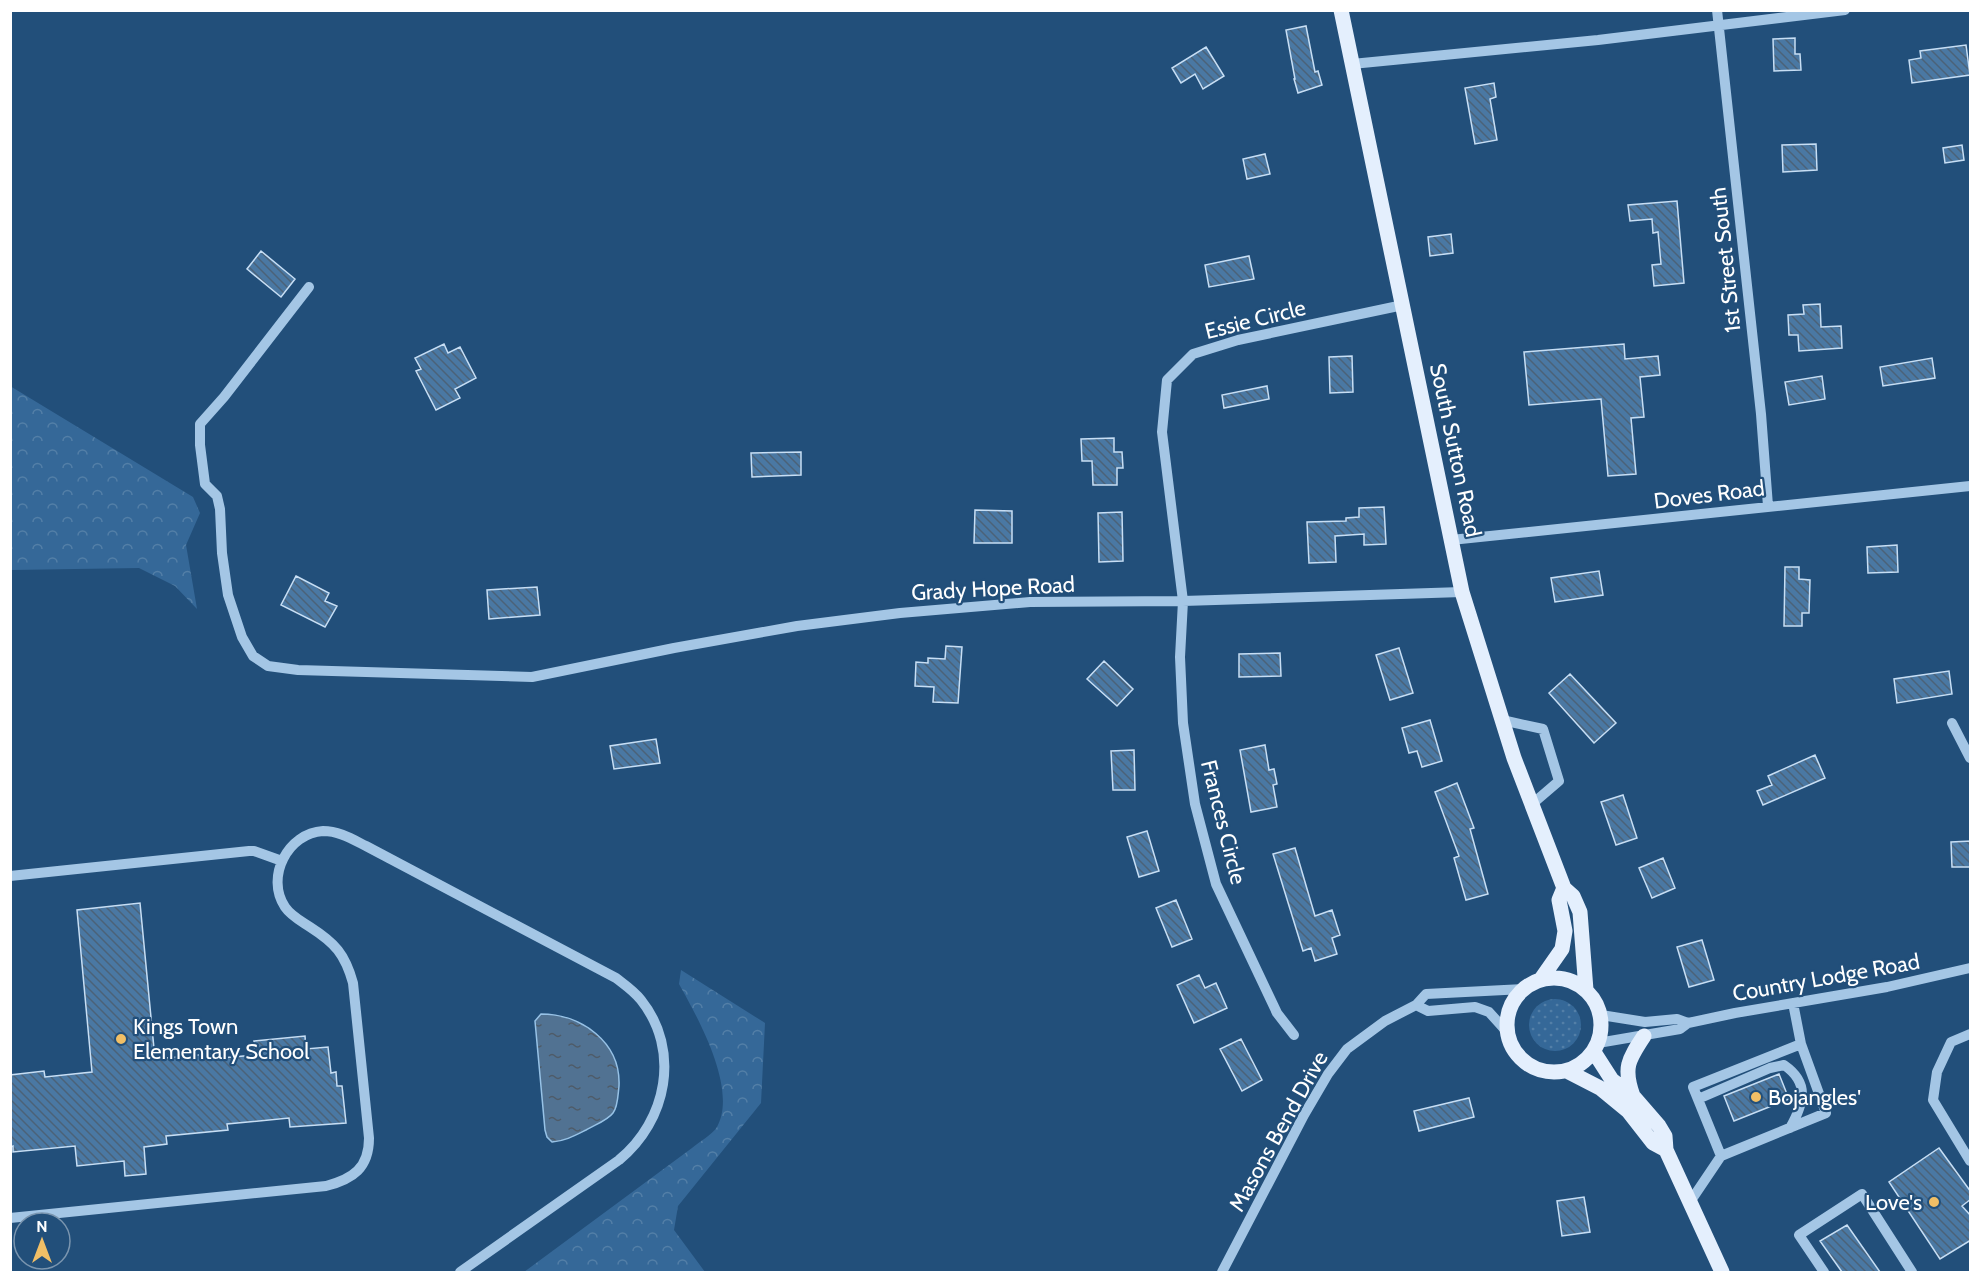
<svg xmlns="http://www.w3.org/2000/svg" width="1981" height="1283" viewBox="0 0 1981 1283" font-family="Cabin,sans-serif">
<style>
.grass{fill:url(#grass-dots)}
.forest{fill:url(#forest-crowns)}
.water{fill:url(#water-ripples);stroke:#97c2e6;stroke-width:1.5}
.building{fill:url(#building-back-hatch);stroke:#c7def4;stroke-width:1.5}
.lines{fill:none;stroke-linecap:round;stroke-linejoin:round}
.minor{stroke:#a4c6e5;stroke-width:10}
.major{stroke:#e4effd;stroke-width:15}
.poi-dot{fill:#f1bf66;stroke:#224f7a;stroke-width:2}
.labels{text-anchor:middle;stroke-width:4.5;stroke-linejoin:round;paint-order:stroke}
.street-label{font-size:22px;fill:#fff;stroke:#224f7a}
.poi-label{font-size:22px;fill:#fff;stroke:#224f7a;text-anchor:start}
</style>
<defs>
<pattern id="grass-dots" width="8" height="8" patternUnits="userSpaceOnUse" patternTransform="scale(1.5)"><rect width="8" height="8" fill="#356898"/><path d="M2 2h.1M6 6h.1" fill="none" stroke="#537fa7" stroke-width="1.8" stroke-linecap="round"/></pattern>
<pattern id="forest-crowns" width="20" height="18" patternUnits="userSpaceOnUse" patternTransform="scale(1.5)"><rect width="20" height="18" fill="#356898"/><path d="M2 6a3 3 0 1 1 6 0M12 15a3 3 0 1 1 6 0" fill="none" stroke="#537fa7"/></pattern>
<pattern id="water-ripples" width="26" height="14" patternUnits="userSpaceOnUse" patternTransform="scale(1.5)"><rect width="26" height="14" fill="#517292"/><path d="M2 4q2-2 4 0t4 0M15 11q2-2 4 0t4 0" fill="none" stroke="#4e5b68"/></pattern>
<pattern id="building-back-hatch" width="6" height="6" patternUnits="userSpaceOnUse" patternTransform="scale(1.5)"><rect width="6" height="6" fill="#4a78a3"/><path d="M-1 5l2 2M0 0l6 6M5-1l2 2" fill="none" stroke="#4b6278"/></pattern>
</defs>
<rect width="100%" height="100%" fill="#224f7a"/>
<path class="grass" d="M1529 1025a26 26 0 1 1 52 0a26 26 0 1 1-52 0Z"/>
<path class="forest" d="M10 386 193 497 200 513 186 545 197 609 175 586 139 568 11 570Z
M681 970 765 1023 761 1103 678 1206 674 1230 705 1272H524L692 1148C699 1142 712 1135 717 1127 738 1089 698 1018 679 984Z"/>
<path class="water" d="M541 1014C581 1014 621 1042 619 1086 618 1094 618 1107 613 1113 607 1121 594 1125 586 1130 574 1136 565 1141 552 1142L547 1137 545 1130 535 1021Z"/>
<path class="building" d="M1306 26 1315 72 1318 71 1322 85 1298 93 1294 79H1295L1286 30Z
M1795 38V54H1800L1801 70 1774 71 1773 39Z
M1966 45 1970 75 1912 83 1909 60 1921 58 1920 51Z
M1206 47 1224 76 1203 89 1195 74 1181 83 1172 68Z
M1494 83 1496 97 1490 99 1497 140 1475 144 1465 88Z
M1816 144 1817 170 1783 172 1782 145Z
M1962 145 1964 160 1945 163 1943 148Z
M1265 154 1270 174 1247 179 1243 159Z
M1677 201 1684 283 1654 286 1652 265 1661 264 1658 232 1653 233 1652 219 1630 221 1628 205Z
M1451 234 1453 253 1430 256 1428 237Z
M261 251 295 279 281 297 247 269Z
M1249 256 1254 279 1209 287 1205 265Z
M1820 304 1821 327 1841 326 1842 348 1799 351 1798 335H1789L1788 315 1804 314 1803 305Z
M444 344 448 353 460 347 476 378 455 389 460 398 436 410 416 371 421 369 415 358Z
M1624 344 1625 359 1658 356 1660 375 1640 377 1644 417 1631 418 1636 474 1608 476 1601 399 1529 405 1524 352Z
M1352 356 1353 392 1330 393 1329 357Z
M1932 358 1935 378 1883 386 1880 367Z
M1822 376 1825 399 1789 405 1785 382Z
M1267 386 1269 399 1224 408 1222 395Z
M1114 438V452H1122L1123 468H1117V485H1093L1092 461H1082L1081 439Z
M801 452V475L752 477 751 453Z
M1384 507 1386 544 1364 545V534L1335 536 1336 562 1309 563 1307 522 1346 521V518L1359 517V508Z
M975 510 1012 511V543H974Z
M1122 512 1123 561 1099 562 1098 513Z
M1897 545 1898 572 1868 573 1867 547Z
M1785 567H1799V579L1810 580 1809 613H1802V626H1784Z
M1599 571 1603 595 1555 602 1551 578Z
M296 576 329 593 325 601 337 606 325 627 281 605Z
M537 587 540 615 489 619 487 590Z
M946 646 962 647 958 703 933 702 934 687 915 686 916 662 928 663V658L945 659Z
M1399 648 1413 693 1390 700 1376 655Z
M1280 653 1281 676 1239 677V654Z
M1104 661 1133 689 1117 706 1087 679Z
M1949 671 1952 694 1897 703 1894 679Z
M1570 674 1616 723 1594 743 1549 693Z
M1430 720 1442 761 1422 767 1417 751 1409 753 1402 728Z
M656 739 660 763 614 769 610 746Z
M1265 745 1269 770 1274 769 1277 784 1273 785 1277 807 1251 812 1240 750Z
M1134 750 1135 790H1113L1111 751Z
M1815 755 1825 778 1763 805 1757 791 1772 785 1768 776Z
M1457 783 1474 828 1470 829 1488 894 1466 900 1454 858 1459 856 1435 792Z
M1623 795 1637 838 1616 845 1601 802Z
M1147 831 1159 871 1139 877 1127 837Z
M1971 841V867H1952L1951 842Z
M1295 848 1315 916 1332 910 1340 935 1332 938 1337 954 1315 961 1311 948 1303 951 1273 854Z
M1663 858 1675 888 1652 898 1639 868Z
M1176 900 1192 939 1172 947 1156 908Z
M140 903 155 1059 220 1053 221 1058 255 1055 254 1041 305 1036 306 1049 328 1047 331 1073 336 1072 337 1086H342L346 1123 290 1127 289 1118 227 1124 228 1130 166 1136 167 1144 144 1147 146 1174 125 1176 124 1161 77 1166 75 1146 13 1152V1146L10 1147V1075L44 1071 45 1077 92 1072 77 910Z
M1702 940 1714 980 1689 987 1677 947Z
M1199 975 1205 988 1216 983 1227 1008 1194 1023 1177 985Z
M1241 1039 1262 1080 1242 1091 1220 1049Z
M1779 1074 1789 1099 1734 1121 1724 1096Z
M1469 1098 1474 1117 1419 1131 1414 1111Z
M1939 1148 1971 1192V1199L1962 1206 1971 1216V1240L1940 1259 1889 1182Z
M1584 1197 1590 1232 1562 1236 1557 1201Z
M1847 1225 1880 1272H1842L1820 1241Z"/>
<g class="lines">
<path class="minor" d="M1717 10 1761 414 1768 506
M1352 64 1598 40 1845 10
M309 287 224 397 200 424V445L205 484 217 496 220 509 222 553 228 595 242 637 253 656 268 666 298 670 532 677 674 648 797 626 900 613 1030 602 1183 601 1462 592
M1451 540 1970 486
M1502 720 1543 729 1559 781 1531 805
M1952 723 1970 758
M10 876 249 851H254L282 861
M1416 1005 1428 1011 1475 1007 1489 1012 1507 1032
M1601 1015 1645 1022 1677 1019 1688 1023
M1970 1034 1951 1042 1937 1072 1933 1100 1970 1161
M1294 1035 1277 1013 1216 884 1195 804 1183 723 1180 657 1183 601 1162 432 1167 380 1193 354 1238 340 1403 305
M1598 1043 1680 1029 1688 1023 1735 1013 1887 987 1970 968
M1698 1099 1770 1068 1784 1065C1810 1083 1804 1103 1790 1128
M1721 1156 1693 1087 1801 1044
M1690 1202 1721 1156 1826 1113 1801 1044 1793 1003
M10 1218 326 1186C353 1179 369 1168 369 1138L353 983C345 954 335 943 310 927 301 921 291 916 285 907 265 877 288 833 323 831 339 831 352 839 366 846L616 978C625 985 634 991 641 1000 681 1050 667 1121 619 1160L460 1272
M1222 1272 1304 1115 1328 1074 1347 1049 1385 1021 1416 1005 1426 994 1524 989
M1824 1272 1799 1235 1862 1194 1912 1272"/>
<path class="major" d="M1341 10 1462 592 1514 758 1564 888 1573 896 1580 912 1586 990
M1507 1025a47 47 0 1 1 94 0a47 47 0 1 1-94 0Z
M1541 979 1562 949 1565 931 1559 900 1564 888
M1594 1052 1612 1080 1633 1096 1659 1126 1665 1136 1666 1150 1722 1272
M1567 1071 1600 1088 1628 1111 1653 1143 1666 1150
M1633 1096C1623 1068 1628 1060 1644 1036"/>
</g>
<g class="poi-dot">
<circle cx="121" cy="1039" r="6"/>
<circle cx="1756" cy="1097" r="6"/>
<circle cx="1934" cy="1202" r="6"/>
</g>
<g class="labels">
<g class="street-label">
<text transform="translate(1725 260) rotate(-96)" y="8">1st Street South</text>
<text transform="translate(1255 319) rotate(-14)" y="8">Essie Circle</text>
<text transform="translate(1456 450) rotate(78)" y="8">South Sutton Road</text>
<text transform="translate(1709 494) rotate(-7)" y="8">Doves Road</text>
<text transform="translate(993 588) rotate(-3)" y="8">Grady Hope Road</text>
<text transform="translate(1224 822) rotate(76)" y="8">Frances Circle</text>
<text transform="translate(1826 977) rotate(-10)" y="8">Country Lodge Road</text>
<text transform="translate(1278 1131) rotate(-61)" y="8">Masons Bend Drive</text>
</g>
<g class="poi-label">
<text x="133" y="1034">Kings Town<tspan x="133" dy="25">Elementary School</tspan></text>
<text x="1768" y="1105">Bojangles'</text>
<text x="1922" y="1210" text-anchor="end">Love's</text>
</g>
</g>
<rect width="1981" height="1283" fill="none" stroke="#ffffff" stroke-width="24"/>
<g transform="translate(42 1241)"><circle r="28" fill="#224f7a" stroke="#7a95af" stroke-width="1.5"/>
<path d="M0-4.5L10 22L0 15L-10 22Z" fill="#f1bf66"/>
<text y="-9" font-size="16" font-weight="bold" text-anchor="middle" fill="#ffffff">N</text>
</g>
</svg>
